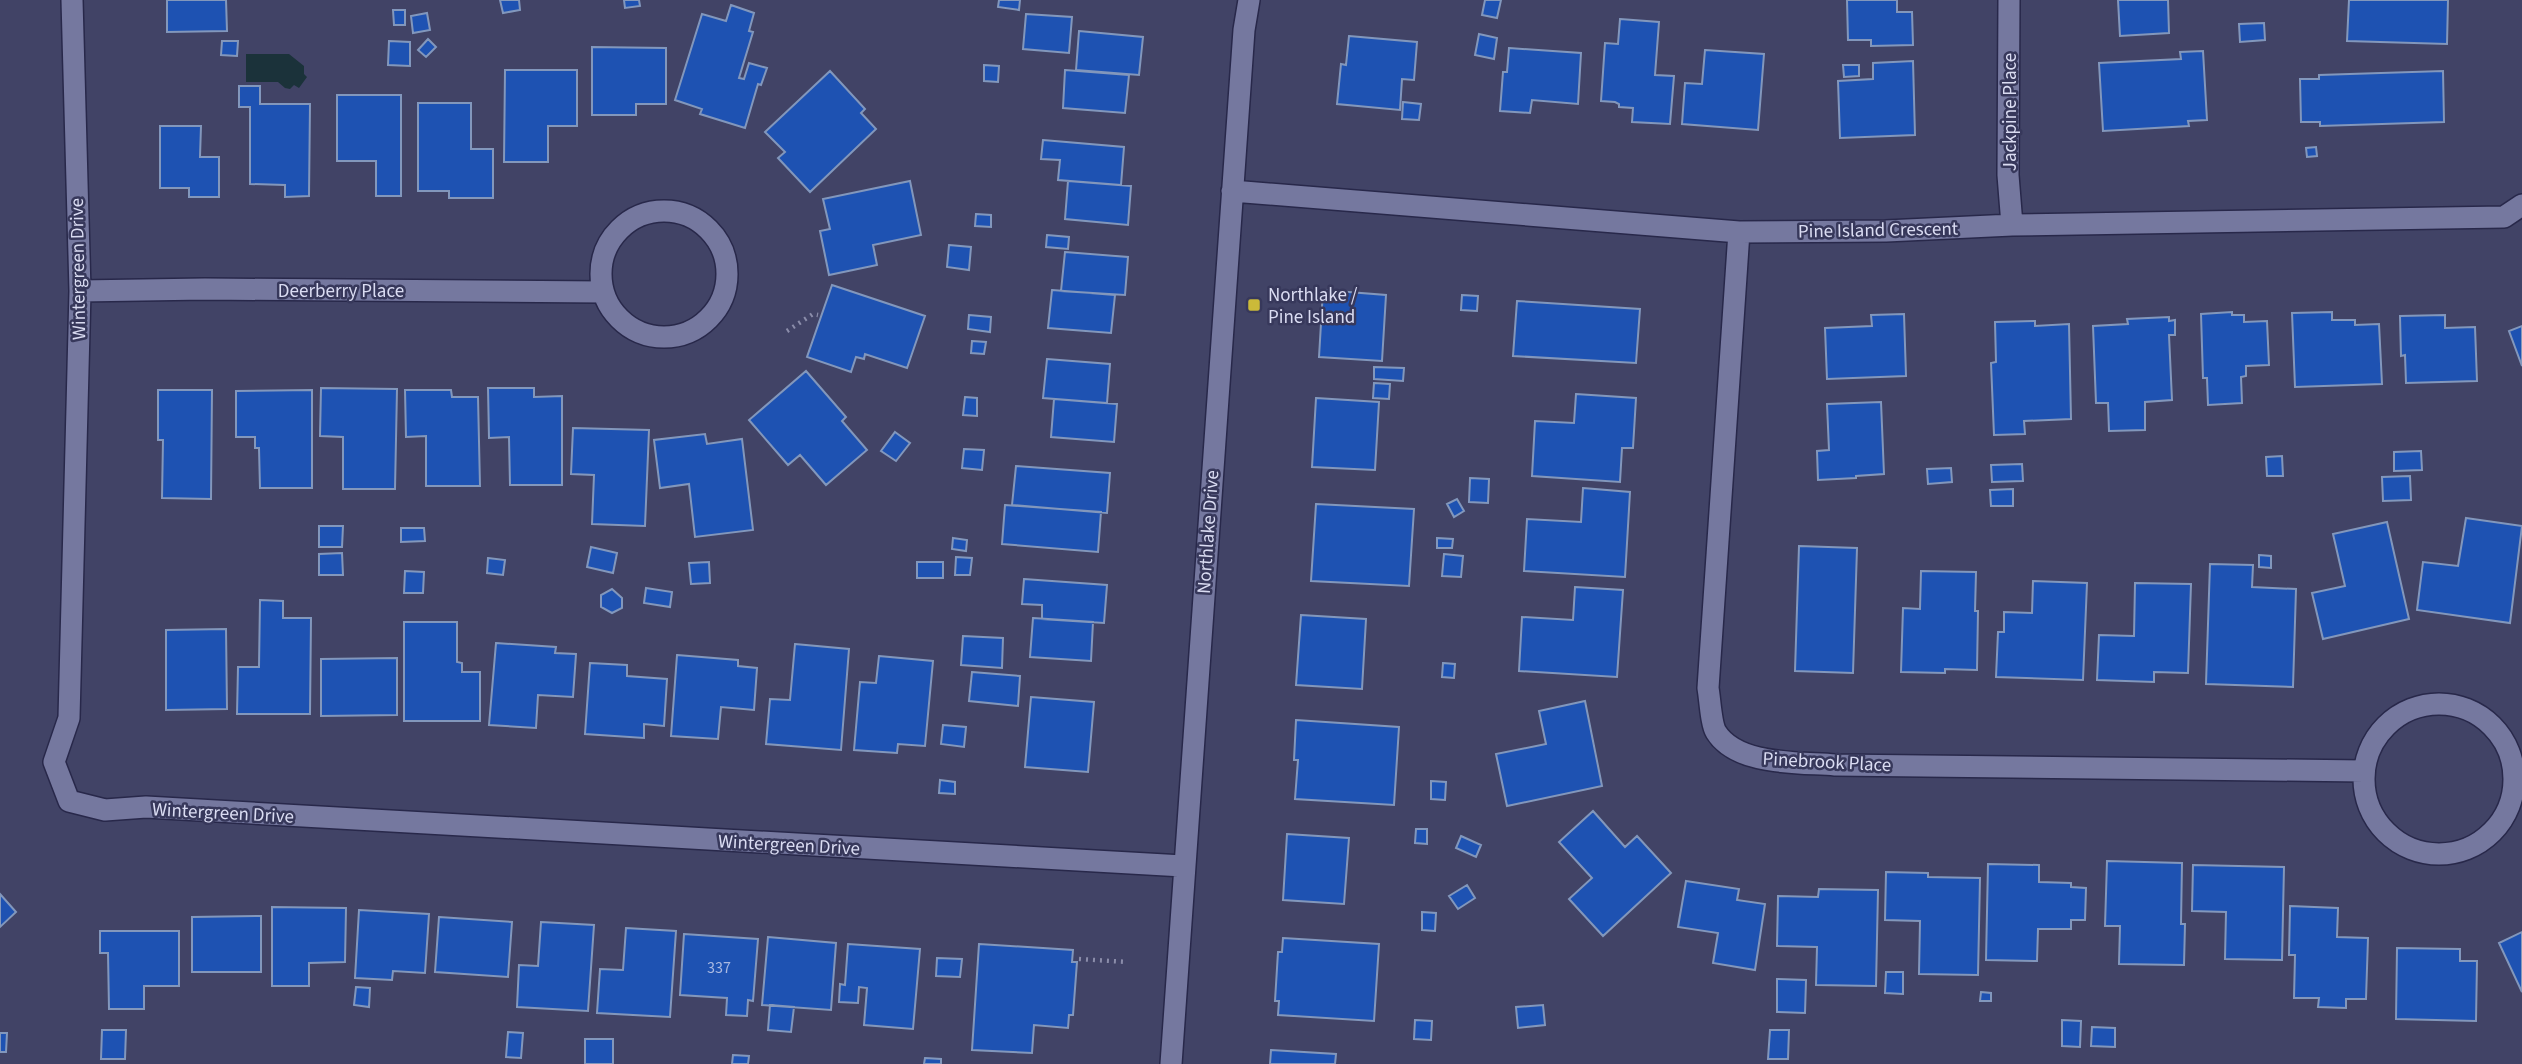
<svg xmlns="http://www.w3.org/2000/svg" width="2522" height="1064" viewBox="0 0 2522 1064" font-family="'Source Sans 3',sans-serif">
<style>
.water{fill:#1b323a}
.building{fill:#1e52b2;stroke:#8297bc;stroke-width:2}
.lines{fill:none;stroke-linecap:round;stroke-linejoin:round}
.minor-casing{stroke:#28284a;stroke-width:24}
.path{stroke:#8b8daa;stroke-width:4.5;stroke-dasharray:2 5;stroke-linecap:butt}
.minor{stroke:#75789f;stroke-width:21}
.poi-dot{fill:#cbba39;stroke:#37385b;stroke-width:2.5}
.labels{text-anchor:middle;stroke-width:5;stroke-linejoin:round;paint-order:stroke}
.number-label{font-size:16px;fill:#abbae2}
.street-label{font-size:19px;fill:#dadcf2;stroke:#37385b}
.poi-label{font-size:19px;fill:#dadcf2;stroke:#37385b;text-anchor:start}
</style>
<rect width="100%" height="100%" fill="#414366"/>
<path class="water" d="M246 54H289L304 66V74L307 77 299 88 294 85 290 89 285 88 278 82H246Z"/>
<path class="building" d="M167 0H226L227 31 167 32Z
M500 0H519L520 10 503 13Z
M624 0H639L640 6 625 8Z
M999 0H1020L1019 10 998 7Z
M1485 0H1501L1497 18 1482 15Z
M1847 0H1897V12H1912L1913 45 1871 46V40H1848Z
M2118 0H2168L2169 33 2120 36Z
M2349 0H2448L2447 44 2347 41Z
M731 5 754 13 749 31 753 32 739 78 744 79 749 63 767 68 761 85 758 84 745 128 700 114 702 109 675 100 702 14 726 21Z
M393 10H405V25H394Z
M427 13 430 30 413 33 411 16Z
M1026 14 1072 17 1069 53 1023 49Z
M1620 19 1659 22 1655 75 1674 76 1670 124 1632 122 1633 108 1619 107V104L1615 102 1601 101 1605 43 1618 44Z
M2264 23 2265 40 2240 42 2239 24Z
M1079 31 1143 37 1139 75 1076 70Z
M1479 34 1497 38 1494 59 1475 55Z
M1349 36 1417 42 1414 80 1402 79 1400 110 1337 104 1341 64 1346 65Z
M428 39 436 47 426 57 418 50Z
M222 41H238L237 56 221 55Z
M389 41 410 42V66L388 65Z
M592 47 666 48V104H636V115H592Z
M1509 48 1581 53 1578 104 1532 100 1530 113 1500 111 1503 72H1507Z
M1705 50 1764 54 1758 130 1682 124 1685 83 1702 84Z
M2203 51 2207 120 2188 121 2189 126 2103 131 2099 63 2181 59 2180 52Z
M1913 61 1915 135 1840 138 1838 81 1873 79V63Z
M984 65 999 66 998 82 984 81Z
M1843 65H1859V76L1844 77Z
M505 70H577V126H548V162H504Z
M1065 70 1129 75 1125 113 1063 108Z
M830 71 865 109 861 113 876 129 810 192 778 158 785 152 765 132Z
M2443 71 2444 122 2320 126V122H2301L2300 79H2319V75Z
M239 86H260V104H310L309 196 285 197V185L250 184V107H239Z
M337 95H401V196H376V161H337Z
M1403 102 1421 104 1419 120 1402 119Z
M418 103H471V149H493V198H449V191H418Z
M160 126H201L200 157H219V197H189V188H160Z
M1043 140 1124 147 1121 185 1058 180 1060 160 1041 159Z
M2316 147 2317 156 2307 157 2306 148Z
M910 181 921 235 873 245 877 265 829 275 820 231 830 229 823 199Z
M1068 181 1131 186 1128 225 1065 219Z
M976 214 991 215V227L975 226Z
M1047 235 1069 237 1068 249 1046 247Z
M949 245 971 247 969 270 947 267Z
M1065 252 1128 257 1125 295 1061 291Z
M832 285 925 316 907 368 865 354 864 359 856 357 851 372 807 357Z
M1052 290 1115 295 1111 333 1048 328Z
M1323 290 1386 295 1382 361 1319 357Z
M1462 295 1478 296 1477 311 1461 310Z
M1517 301 1640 309 1636 363 1513 356Z
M2232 312V315H2244V322L2267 321 2269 365 2246 366V376L2241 377 2242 403 2208 405 2207 378H2203L2201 314Z
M2332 312V320H2355V325L2379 324 2382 384 2295 387 2292 313Z
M1904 314 1906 376 1827 379 1825 328 1872 326 1871 315Z
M969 315 991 317 990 332 968 329Z
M2445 315V328L2475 327 2477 381 2406 383 2405 355 2401 356 2400 316Z
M2169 317V321L2175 320V335H2169L2172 400 2145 402V430L2109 431 2108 403H2096L2093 326 2128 324 2127 319Z
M2035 321V326L2069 324 2071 419 2024 421 2025 434 1994 435 1991 363 1996 362 1995 322Z
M2522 326V366L2509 331Z
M972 341 986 342 984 354 971 353Z
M1047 359 1110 364 1107 403 1043 398Z
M1374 367 1404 368 1403 381 1374 379Z
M806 371 846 417 842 421 867 450 826 485 800 455 788 465 749 420Z
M1374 383 1390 384 1389 399 1373 398Z
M321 388 397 389 395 489H343V437L320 436Z
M488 388H534V397L562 396V485H510L509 437 489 438Z
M158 390H212L211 499 162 498 163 440H158Z
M312 390V488H260L259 448H255V437H236V391Z
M405 390H451L452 397H478L480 486H426V436L406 437Z
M1576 394 1636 398 1633 448H1622L1620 482 1532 476 1535 421 1574 423Z
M965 397 977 398V416L963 415Z
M1316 398 1379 402 1375 470 1312 467Z
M1054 399 1117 404 1114 442 1051 437Z
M1881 402 1884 474 1856 476V478L1818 480 1817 451 1829 450 1827 404Z
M573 428 649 430 645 526 592 524 594 475 571 474Z
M895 432 910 443 896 461 881 451Z
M705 434 707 444 742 439 753 530 695 537 689 484 660 488 654 440Z
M964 449 984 450 982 470 962 468Z
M2421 451 2422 470 2394 471V452Z
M2282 456 2283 476H2267L2266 457Z
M2022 464 2023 481 1992 482 1991 465Z
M1016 466 1110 473 1107 513 1012 505Z
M1951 468 1952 482 1928 484 1927 469Z
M2410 476 2411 500 2383 501 2382 477Z
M1470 478 1489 479 1488 503 1469 502Z
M1583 488 1630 492 1625 577 1524 571 1527 519 1581 522Z
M2013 489V506H1991L1990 490Z
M1457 499 1464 511 1454 517 1447 504Z
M1316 504 1414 509 1409 586 1311 581Z
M1005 505 1101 512 1098 552 1002 544Z
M2466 518 2522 526 2510 623 2417 610 2423 562 2458 566Z
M2387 522 2409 619 2323 639 2312 593 2345 586 2333 534Z
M319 526H343L342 547H319Z
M401 528H424L425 541 401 542Z
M953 538 967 540 966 551 952 549Z
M1437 538 1453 539 1452 548H1437Z
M1799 546 1857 548 1853 673 1795 671Z
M591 547 617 553 613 573 587 567Z
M342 553 343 575H319V554Z
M1444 554 1463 556 1461 577 1442 576Z
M2259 555 2271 556V568L2259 567Z
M956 557 972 558 970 575H955Z
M488 558 505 560 503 575 487 573Z
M709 562 710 583 691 584 689 563Z
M917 562H943V578H917Z
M2210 564 2253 565 2252 587 2296 589 2293 687 2206 684Z
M405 571 424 572 423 593H404Z
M1921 571 1976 572 1975 611H1978L1977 670 1945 669V673L1901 672 1903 608 1920 609Z
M1024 579 1107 585 1104 623 1042 619V605L1022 604Z
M2033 581 2087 583 2083 680 1996 677 1998 632H2004V612L2032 613Z
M2135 583 2191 584 2188 673 2154 672V682L2097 680 2099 635 2134 636Z
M1575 587 1623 590 1617 677 1519 671 1522 617 1573 620Z
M646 588 672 592 670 607 644 603Z
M612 589 622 598V608L612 613 601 607V595Z
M260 600 283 601V618H311L310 714H237L238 667H259Z
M1301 615 1366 619 1362 689 1296 685Z
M1033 618 1093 622 1091 661 1030 657Z
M404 622H457V662L462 663V672H480V721H404Z
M226 629 227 709 166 710V630Z
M963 636 1003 638 1002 668 961 665Z
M496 643 556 647 555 653 576 654 573 697 538 695 536 728 489 725Z
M795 644 849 649 841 750 766 744 770 699 790 700Z
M677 655 738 660V666L757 668 754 710 721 707 718 739 671 736Z
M879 656 933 661 925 746 898 744 897 753 854 750 860 682 876 683Z
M397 658V715L321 716V659Z
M590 663 627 665V676L667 679 664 726 644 724V738L585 734Z
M1443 663 1455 664 1454 678 1442 677Z
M972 672 1020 676 1018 706 969 701Z
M1031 697 1094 702 1088 772 1025 767Z
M1585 701 1602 786 1507 806 1496 754 1546 744 1539 711Z
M1296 720 1399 727 1394 805 1295 799 1298 760H1294Z
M943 725 966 727 964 747 941 744Z
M940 780 955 782V794L939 793Z
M1431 781 1446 782 1445 800 1431 799Z
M1593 811 1625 847 1637 836 1671 873 1603 936 1569 899 1592 878 1559 842Z
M1416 829H1427V844L1415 843Z
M1287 834 1349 838 1344 904 1283 900Z
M1461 836 1481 845 1476 857 1456 848Z
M2107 861 2182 863 2181 924H2185L2184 965 2119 964 2120 926H2105Z
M1988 864 2039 865V882L2071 883V887L2086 888 2085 920H2071V929H2038L2037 961 1986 960Z
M2193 865 2284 867 2282 960 2225 959 2226 912 2192 911Z
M1886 872 1928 873V877L1980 878 1978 975 1919 974 1920 921 1885 920Z
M1686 881 1739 889 1737 900 1765 904 1755 970 1713 963 1718 933 1678 927Z
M1467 885 1475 898 1458 909 1449 896Z
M1819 889 1878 890 1876 986 1816 985 1817 947 1777 946 1778 896 1818 897Z
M0 894 16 912 0 927Z
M2290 906 2338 908 2337 937 2368 938 2366 999H2346V1008L2318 1007 2319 998H2294L2295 955H2289Z
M272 907 346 908 345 962 309 963V986H272Z
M359 910 429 914 425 973 393 971 392 980 355 978Z
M1422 912 1436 913 1435 931 1422 930Z
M261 916V972H192V917Z
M439 917 512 922 508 977 435 972Z
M541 922 594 925 588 1011 517 1007 519 965 538 966Z
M626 928 676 931 670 1017 597 1013 600 969 623 970Z
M100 931H179V986H144V1009H109L108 953H100Z
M2522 932V992L2499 943Z
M684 934 758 939 753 1001 748 1000 747 1016 726 1015 727 998 680 995Z
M768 937 836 943 831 1010 762 1005Z
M1283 938 1379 944 1374 1021 1278 1015 1279 1001H1275L1278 952H1282Z
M848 944 920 949 913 1029 864 1025 867 988 859 987 858 1003 839 1002 840 984 845 985Z
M979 944 1073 950 1072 962H1077L1073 1015H1069L1068 1028 1034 1025 1032 1053 972 1050Z
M2397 948 2460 949V961H2477L2476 1021 2396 1019Z
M937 958 962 959 960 977 936 976Z
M1886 972H1903V994L1885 993Z
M1777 979 1806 980 1805 1013 1777 1012Z
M356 987 370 988 369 1007 354 1005Z
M1981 992 1991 993V1001H1980Z
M770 1005 794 1007 791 1032 768 1030Z
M1543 1005 1545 1025 1518 1028 1516 1007Z
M1415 1020 1432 1021 1431 1040 1414 1039Z
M2062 1020 2081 1021 2080 1047 2062 1046Z
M2092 1027 2115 1028V1047L2091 1046Z
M102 1030H126L125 1059H101Z
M1770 1030H1789L1788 1059H1768Z
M508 1032 523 1033 521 1058 506 1057Z
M0 1033H7L6 1052H0Z
M585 1039H613V1064H585Z
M1271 1050 1336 1054 1335 1064H1270Z
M733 1055 749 1056 748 1064H732Z
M925 1058 941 1059V1064H924Z"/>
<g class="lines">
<defs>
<path id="minor" d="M72 0 80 291 69 718 54 762 69 801 105 810 146 807 1183 866
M2009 0 2008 175 2012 225
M1232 191 1739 232 1886 231 2012 225 2504 217 2522 205
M601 274a63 63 0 1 1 126 0a63 63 0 1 1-126 0Z
M1739 232 1708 688C1710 699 1711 724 1716 732 1737 766 1800 762 1835 765L2364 771
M80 291 205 289 603 292
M2364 779a75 75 0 1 1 150 0a75 75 0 1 1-150 0Z
M1171 1064 1244 30 1249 0"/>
</defs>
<use href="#minor" class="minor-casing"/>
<path class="path" d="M787 331 813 314 818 315
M2511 791 2522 793
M1079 959 1127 962"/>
<use href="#minor" class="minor"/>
</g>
<rect class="poi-dot" x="1247" y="298" width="14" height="14" rx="3.5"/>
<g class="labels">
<g class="number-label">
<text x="719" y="973">337</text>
</g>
<g class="street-label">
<text transform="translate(2009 112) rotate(-90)" y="7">Jackpine Place</text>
<text transform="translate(1878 229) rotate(-1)" y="7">Pine Island Crescent</text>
<text transform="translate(77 269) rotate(-91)" y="7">Wintergreen Drive</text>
<text x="341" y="297">Deerberry Place</text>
<text transform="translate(1207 532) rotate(-86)" y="7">Northlake Drive</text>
<text transform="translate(1827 761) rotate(3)" y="7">Pinebrook Place</text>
<text transform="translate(223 812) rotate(3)" y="7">Wintergreen Drive</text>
<text transform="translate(789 844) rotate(3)" y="7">Wintergreen Drive</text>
</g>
<g class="poi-label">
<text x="1268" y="301">Northlake /<tspan x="1268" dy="22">Pine Island</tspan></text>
</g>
</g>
</svg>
